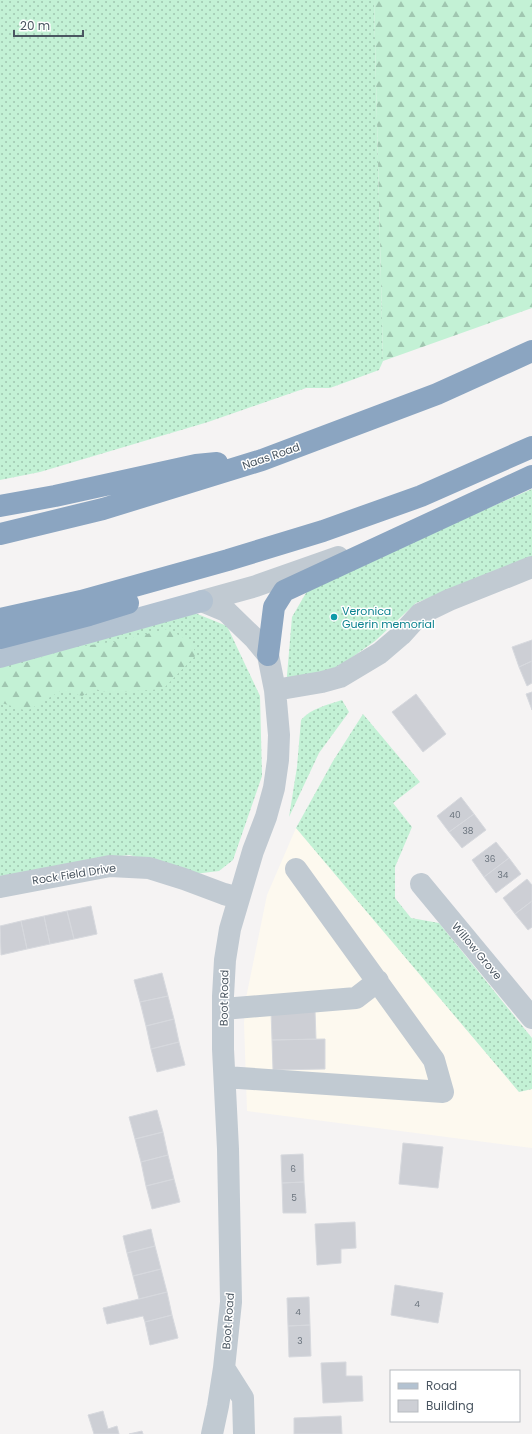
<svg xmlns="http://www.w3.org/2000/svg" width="532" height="1434" viewBox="0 0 532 1434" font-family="Poppins,sans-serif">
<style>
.commercial{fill:#fdf9ef}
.grass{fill:url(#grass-dots)}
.forest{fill:url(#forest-firs)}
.building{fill:#cdcfd5;stroke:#d7d9de}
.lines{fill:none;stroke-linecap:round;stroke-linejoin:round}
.minor{stroke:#c1cad2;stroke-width:22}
.major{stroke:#b3c2d1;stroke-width:22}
.highway{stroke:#8ba5c1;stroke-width:22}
.culture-dot{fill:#0f9aa8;stroke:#fff;stroke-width:1.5}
.labels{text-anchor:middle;stroke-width:3;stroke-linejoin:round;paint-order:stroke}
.number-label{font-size:9px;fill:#6b747e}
.street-label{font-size:11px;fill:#4a5661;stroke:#fff}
.culture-label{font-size:11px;fill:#0d838f;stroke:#fff;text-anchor:start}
</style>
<defs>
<pattern id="grass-dots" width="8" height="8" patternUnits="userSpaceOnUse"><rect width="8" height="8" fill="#c3f1d5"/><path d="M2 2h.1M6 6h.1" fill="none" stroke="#a0c6b0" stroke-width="1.8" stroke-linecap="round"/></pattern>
<pattern id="forest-firs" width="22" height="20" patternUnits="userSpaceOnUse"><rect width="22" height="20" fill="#c3f1d5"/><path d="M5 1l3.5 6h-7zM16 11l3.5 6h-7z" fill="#a0c6b0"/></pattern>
</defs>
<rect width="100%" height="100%" fill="#f5f3f3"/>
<path class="commercial" d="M296 828 519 1092 532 1089V1148L247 1111 244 1023 246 998 267 895Z"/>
<path class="grass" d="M0 0H374L383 361 379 370 330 388H306L208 422 40 472 0 480Z
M532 489V557L416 603 375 641 330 673 286 687 292 617 310 586Z
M190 611 227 626 260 696 262 776 233 860 219 871 194 874 164 864 129 855 90 860 0 877V662Z
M342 700 349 712 319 753 289 817 297 767 301 720C311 708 328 705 342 700Z
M363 714 420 782 393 803 412 827 395 867V898L411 918 439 923 532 1038V1089L519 1092 296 828 333 761Z"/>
<path class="forest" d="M374 0H532V308L383 361Z
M167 629 188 640 197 654 163 689 109 693 95 689 82 696 62 690 27 711 2 703 0 704V668L11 667 71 648 118 641Z"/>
<path class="building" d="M532 640V661L519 667 512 647Z
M532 661V683L527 686 519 667Z
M532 692V710L526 694Z
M416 694 446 734 423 752 392 712Z
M461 797 474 814 449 832 437 816Z
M474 814 486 830 462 848 449 832Z
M496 842 509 858 484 877 472 860Z
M509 858 521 874 496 893 484 877Z
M527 879 532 885V901L515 914 503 898Z
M532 901V927L528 930 515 914Z
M91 906 97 934 74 939 67 911Z
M67 911 74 939 50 944 44 916Z
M44 916 50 944 27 949 21 921Z
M21 921 27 949 1 955 0 926Z
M162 973 168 996 140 1002 134 980Z
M168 996 174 1019 146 1026 140 1002Z
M315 1010 316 1039 272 1040 271 1011Z
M174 1019 179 1042 151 1049 146 1026Z
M325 1039V1069L273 1070 272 1040Z
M179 1042 185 1065 157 1072 151 1049Z
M157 1110 163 1132 135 1139 129 1117Z
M163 1132 168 1155 141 1162 135 1139Z
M403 1143 443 1147 438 1188 399 1184Z
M303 1154 304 1182 282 1183 281 1155Z
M168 1155 174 1179 146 1186 141 1162Z
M174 1179 180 1202 152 1209 146 1186Z
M304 1182 306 1213H283L282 1183Z
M355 1222 356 1248 341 1249V1263L317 1265 315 1224Z
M151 1229 155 1246 127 1253 123 1236Z
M155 1246 161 1269 133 1276 127 1253Z
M161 1269 167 1292 139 1299 133 1276Z
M395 1285 443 1293 438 1323 391 1315Z
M167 1292 172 1315 145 1322 143 1316 107 1324 103 1308Z
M309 1297 310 1325 288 1326 287 1298Z
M172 1315 178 1338 150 1345 145 1322Z
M310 1325 311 1356 289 1357 288 1326Z
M346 1362V1376H362L363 1401 323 1403 321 1363Z
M103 1411 108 1429 117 1426 119 1434H94L88 1415Z
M341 1416 342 1434H294V1418Z
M142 1431 143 1434H129Z"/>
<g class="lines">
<path class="minor" d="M202 601 226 611 254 638 268 655 275 690 279 735 278 760 274 788 266 817 253 851 230 929 225 960 223 996V1049L228 1149 231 1302 224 1368 218 1406 212 1434
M202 601 256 586 338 557
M275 690 322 682 340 677 380 653 401 635 420 614 449 600 532 567
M421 884 532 1018
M0 887 110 866 149 868 184 879 224 894 239 898
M223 1009 356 998 378 981
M225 1077 443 1092 434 1060 296 869
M224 1368 243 1398 244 1434"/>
<path class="major" d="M0 657 202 601"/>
<path class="highway" d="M0 506 55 496 196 465 217 463
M0 534 103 509 262 460 437 394 532 351
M0 619 81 601 228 560 323 531 421 496 532 447
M0 638 89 615 128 603
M268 655 274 607 284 591 532 476"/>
</g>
<circle class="culture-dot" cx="334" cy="617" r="4"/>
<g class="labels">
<g class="number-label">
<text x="455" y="818">40</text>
<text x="468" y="834">38</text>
<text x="490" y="862">36</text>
<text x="503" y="878">34</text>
<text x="293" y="1172">6</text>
<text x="294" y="1201">5</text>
<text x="417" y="1307">4</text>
<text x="298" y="1315">4</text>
<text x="300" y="1344">3</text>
</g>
<g class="street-label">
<text transform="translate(271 456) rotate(-19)" y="4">Naas Road</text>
<text transform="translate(74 874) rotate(-9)" y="4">Rock Field Drive</text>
<text transform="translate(477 951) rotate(50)" y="4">Willow Grove</text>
<text transform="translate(224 998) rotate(-89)" y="4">Boot Road</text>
<text transform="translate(228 1321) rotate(-86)" y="4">Boot Road</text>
</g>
<g class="culture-label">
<text x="342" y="615">Veronica<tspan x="342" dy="13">Guerin memorial</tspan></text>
</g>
</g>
<rect x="390" y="1370" width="130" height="52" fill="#ffffff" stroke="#b7bbc0"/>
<rect x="398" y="1383" width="20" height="6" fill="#b3c2d1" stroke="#b7bbc0"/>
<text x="426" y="1390" font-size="12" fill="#4a5661">Road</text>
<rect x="398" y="1400" width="20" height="12" fill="#cdcfd5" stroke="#b7bbc0"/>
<text x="426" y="1410" font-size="12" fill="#4a5661">Building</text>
<path d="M14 30v6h69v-6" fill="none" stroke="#4a5661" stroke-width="2"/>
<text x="20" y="30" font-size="12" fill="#4a5661" stroke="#ffffff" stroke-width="3" paint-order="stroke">20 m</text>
</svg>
